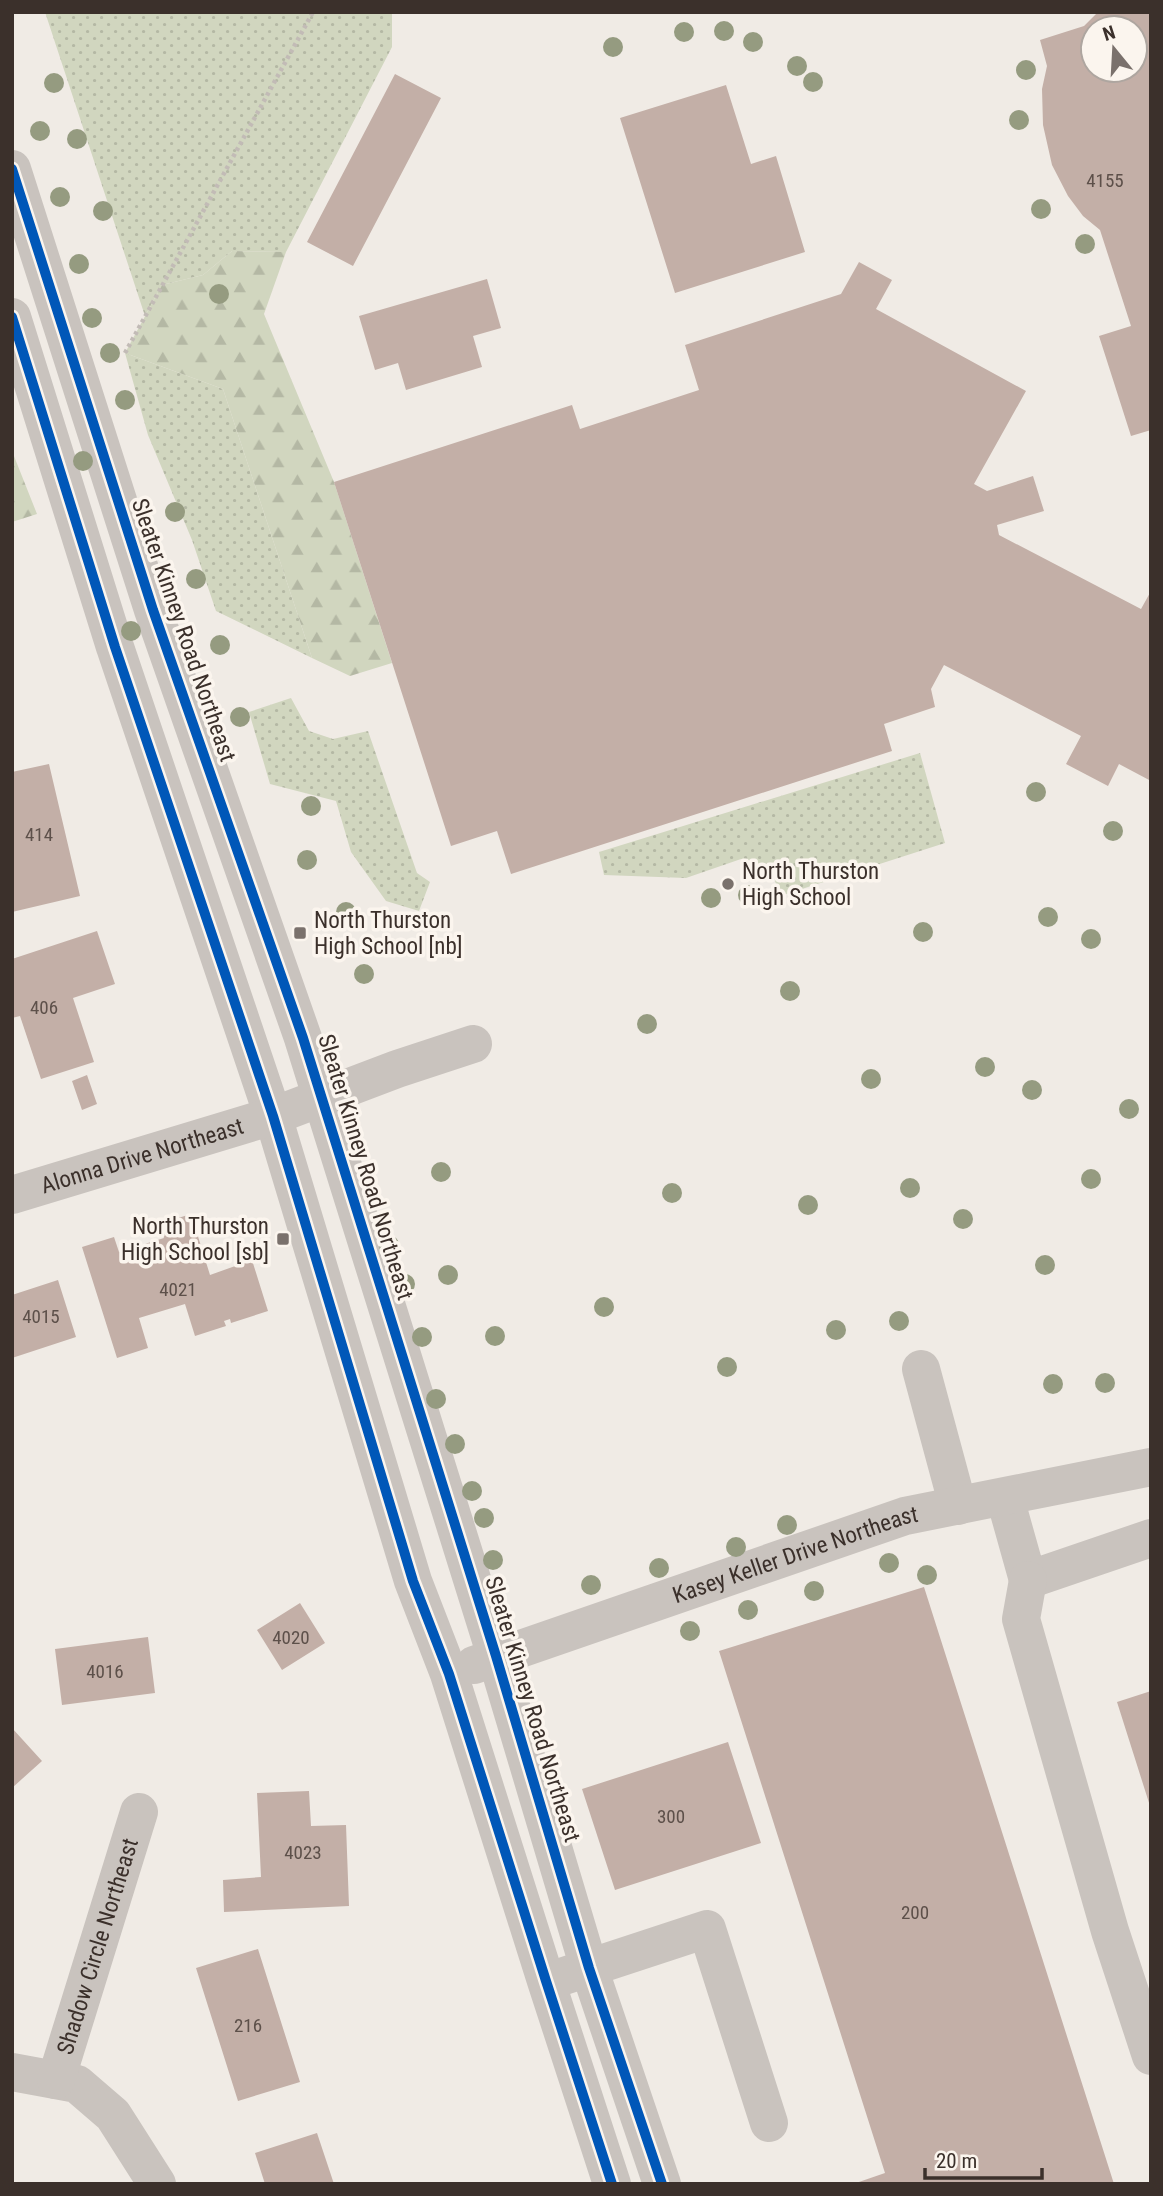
<svg xmlns="http://www.w3.org/2000/svg" width="1163" height="2196" viewBox="0 0 1163 2196" font-family="'Roboto Condensed',sans-serif">
<style>
.grass{fill:url(#grass-dots)}
.forest{fill:url(#forest-firs)}
.building{fill:#c3afa7;fill-rule:evenodd}
.lines{fill:none;stroke-linecap:round;stroke-linejoin:round}
.path{stroke:#c2bbb6;stroke-width:4.5;stroke-dasharray:3.5 3.5;stroke-linecap:butt}
.minor{stroke:#c9c3be;stroke-width:38}
.cycleway-casing{stroke:#fbf5ee;stroke-width:15}
.cycleway{stroke:#0057b8;stroke-width:10}
.tree{fill:#959b80}
.poi-dot{fill:#7a716c;stroke:#fbf5ee;stroke-width:2.5}
.labels{text-anchor:middle;stroke-width:7;stroke-linejoin:round;paint-order:stroke}
.number-label{font-size:19px;fill:#5d504a}
.street-label{font-size:23px;fill:#3b302b;stroke:#fbf5ee}
.poi-label{font-size:23px;fill:#3b302b;stroke:#fbf5ee;text-anchor:start}
</style>
<defs>
<pattern id="grass-dots" width="8" height="8" patternUnits="userSpaceOnUse" patternTransform="scale(1.75)"><rect width="8" height="8" fill="#d1d6bf"/><path d="M2 2h.1M6 6h.1" fill="none" stroke="#b4b8a4" stroke-width="1.8" stroke-linecap="round"/></pattern>
<pattern id="forest-firs" width="22" height="20" patternUnits="userSpaceOnUse" patternTransform="scale(1.75)"><rect width="22" height="20" fill="#d1d6bf"/><path d="M5 1l3.5 6h-7zM16 11l3.5 6h-7z" fill="#b4b8a4"/></pattern>
</defs>
<rect width="100%" height="100%" fill="#f0ebe5"/>
<path class="grass" d="M45 12H392V47L286 252 232 251 203 275 162 285 145 316Z
M125 353 223 389 312 658 216 611 192 540 148 435Z
M291 698 309 731 333 739 368 731 417 873 430 882 419 911 386 901 351 852 336 801 270 784 249 712Z
M920 753 945 843 780 896 772 872 741 859 686 878 604 875 599 852Z"/>
<path class="forest" d="M232 251 286 252 264 314 334 482 392 663 350 676 312 658 223 389 125 353 162 285 203 275Z
M12 451 37 514 12 522Z"/>
<path class="building" d="M1098 12H1151V430L1131 436 1099 336 1131 326 1100 230 1083 216 1068 196 1052 165 1043 125 1042 89 1047 66 1040 40 1084 26ZM1093 28H1135V70H1093Z
M395 74 441 98 353 266 307 242Z
M726 85 751 164 776 156 805 252 675 293 620 118Z
M859 262 892 280 876 309 1026 391 974 484 987 491 1033 476 1044 511 997 525 999 535 1141 609 1151 591V781L1119 764 1108 786 1066 764 1081 736 944 665 931 689 935 707 884 724 892 751 511 874 497 831 451 846 334 482 572 405 580 429 699 390 685 345 841 294Z
M487 279 501 328 473 336 482 367 406 390 398 363 375 370 359 316Z
M49 764 80 896 12 912V772Z
M97 931 115 984 73 998 94 1062 41 1079 20 1016 12 1018V959Z
M87 1075 97 1104 82 1110 72 1081Z
M191 1214 210 1275 252 1260 268 1311 231 1323 230 1319 224 1321 226 1326 195 1336 185 1304 139 1318 148 1348 117 1358 82 1247 114 1237 119 1252 164 1238 159 1224Z
M58 1280 76 1337 12 1358V1295Z
M924 1587 1114 2184H853L885 2173 719 1651Z
M300 1603 325 1643 282 1670 257 1630Z
M148 1637 155 1693 62 1705 55 1649Z
M1151 1691V1806H1150L1117 1702Z
M12 1728 42 1761 12 1788Z
M728 1742 761 1843 615 1890 582 1789Z
M309 1791 311 1826 346 1825 349 1906 224 1912 223 1880 261 1877 257 1793Z
M258 1949 300 2082 238 2101 196 1968Z
M317 2133 334 2184H265L255 2153Z"/>
<g class="lines">
<path class="path" d="M125 353 313 12"/>
<g class="minor">
<path d="M12 169 153 610 303 1038 496 1656 589 1968 662 2184"/>
<path d="M12 317 115 647 273 1116 413 1581 449 1674 546 1981 612 2184"/>
<path id="s1" d="M12 1195 273 1116 397 1069 473 1044"/>
<path d="M921 1369 958 1506"/>
<path d="M1005 1498 1028 1580 1151 1538"/>
<path d="M1028 1580 1021 1619 1110 1931 1151 2056"/>
<path id="s2" d="M474 1665 905 1516 1151 1467"/>
<path d="M564 1976 707 1929 769 2123"/>
<path d="M12 2072 77 2084 113 2115 157 2184"/>
<path id="s3" d="M56 2080 139 1812"/>
</g>
<defs>
<path id="cycleway" d="M12 169 153 610 303 1038 496 1656 589 1968 662 2184
M12 317 115 647 273 1116 413 1581 449 1674 546 1981 612 2184"/>
</defs>
<use href="#cycleway" class="cycleway-casing"/>
<use href="#cycleway" class="cycleway"/>
</g>
<g class="tree">
<circle cx="724" cy="31" r="10"/>
<circle cx="684" cy="32" r="10"/>
<circle cx="753" cy="42" r="10"/>
<circle cx="613" cy="47" r="10"/>
<circle cx="797" cy="66" r="10"/>
<circle cx="1026" cy="70" r="10"/>
<circle cx="813" cy="82" r="10"/>
<circle cx="54" cy="83" r="10"/>
<circle cx="1019" cy="120" r="10"/>
<circle cx="40" cy="131" r="10"/>
<circle cx="77" cy="139" r="10"/>
<circle cx="60" cy="197" r="10"/>
<circle cx="1041" cy="209" r="10"/>
<circle cx="103" cy="211" r="10"/>
<circle cx="1085" cy="244" r="10"/>
<circle cx="79" cy="264" r="10"/>
<circle cx="219" cy="294" r="10"/>
<circle cx="92" cy="318" r="10"/>
<circle cx="110" cy="353" r="10"/>
<circle cx="125" cy="400" r="10"/>
<circle cx="83" cy="461" r="10"/>
<circle cx="175" cy="512" r="10"/>
<circle cx="196" cy="579" r="10"/>
<circle cx="131" cy="631" r="10"/>
<circle cx="220" cy="645" r="10"/>
<circle cx="240" cy="717" r="10"/>
<circle cx="1036" cy="792" r="10"/>
<circle cx="311" cy="806" r="10"/>
<circle cx="1113" cy="831" r="10"/>
<circle cx="307" cy="860" r="10"/>
<circle cx="748" cy="895" r="10"/>
<circle cx="711" cy="898" r="10"/>
<circle cx="346" cy="912" r="10"/>
<circle cx="1048" cy="917" r="10"/>
<circle cx="923" cy="932" r="10"/>
<circle cx="1091" cy="939" r="10"/>
<circle cx="364" cy="974" r="10"/>
<circle cx="790" cy="991" r="10"/>
<circle cx="647" cy="1024" r="10"/>
<circle cx="985" cy="1067" r="10"/>
<circle cx="871" cy="1079" r="10"/>
<circle cx="1032" cy="1090" r="10"/>
<circle cx="1129" cy="1109" r="10"/>
<circle cx="441" cy="1172" r="10"/>
<circle cx="1091" cy="1179" r="10"/>
<circle cx="910" cy="1188" r="10"/>
<circle cx="672" cy="1193" r="10"/>
<circle cx="808" cy="1205" r="10"/>
<circle cx="963" cy="1219" r="10"/>
<circle cx="389" cy="1245" r="10"/>
<circle cx="1045" cy="1265" r="10"/>
<circle cx="448" cy="1275" r="10"/>
<circle cx="405" cy="1284" r="10"/>
<circle cx="604" cy="1307" r="10"/>
<circle cx="899" cy="1321" r="10"/>
<circle cx="836" cy="1330" r="10"/>
<circle cx="495" cy="1336" r="10"/>
<circle cx="422" cy="1337" r="10"/>
<circle cx="727" cy="1367" r="10"/>
<circle cx="1105" cy="1383" r="10"/>
<circle cx="1053" cy="1384" r="10"/>
<circle cx="436" cy="1399" r="10"/>
<circle cx="455" cy="1444" r="10"/>
<circle cx="472" cy="1491" r="10"/>
<circle cx="484" cy="1518" r="10"/>
<circle cx="787" cy="1525" r="10"/>
<circle cx="736" cy="1547" r="10"/>
<circle cx="493" cy="1560" r="10"/>
<circle cx="889" cy="1563" r="10"/>
<circle cx="659" cy="1568" r="10"/>
<circle cx="927" cy="1575" r="10"/>
<circle cx="591" cy="1585" r="10"/>
<circle cx="814" cy="1591" r="10"/>
<circle cx="748" cy="1610" r="10"/>
<circle cx="690" cy="1631" r="10"/>
</g>
<g class="poi-dot">
<circle cx="728" cy="884" r="7"/>
<rect x="293" y="926" width="14" height="14" rx="3.5"/>
<rect x="276" y="1232" width="14" height="14" rx="3.5"/>
</g>
<g class="labels">
<g class="number-label">
<text x="1105" y="187">4155</text>
<text x="39" y="841">414</text>
<text x="44" y="1014">406</text>
<text x="178" y="1296">4021</text>
<text x="41" y="1323">4015</text>
<text x="291" y="1644">4020</text>
<text x="105" y="1678">4016</text>
<text x="671" y="1823">300</text>
<text x="303" y="1859">4023</text>
<text x="915" y="1919">200</text>
<text x="248" y="2032">216</text>
</g>
<g class="street-label">
<text transform="translate(184 630) rotate(71)" y="8">Sleater Kinney Road Northeast</text>
<text dy="8" stroke="none"><textPath href="#s1" startOffset="136">Alonna Drive Northeast</textPath></text>
<text transform="translate(366 1167) rotate(73)" y="8">Sleater Kinney Road Northeast</text>
<text dy="8" stroke="none"><textPath href="#s2" startOffset="340">Kasey Keller Drive Northeast</textPath></text>
<text transform="translate(533 1709) rotate(73)" y="8">Sleater Kinney Road Northeast</text>
<text dy="8" stroke="none"><textPath href="#s3" startOffset="140">Shadow Circle Northeast</textPath></text>
</g>
<g class="poi-label">
<text x="742" y="879">North Thurston<tspan x="742" dy="26">High School</tspan></text>
<text x="314" y="928">North Thurston<tspan x="314" dy="26">High School [nb]</tspan></text>
<text x="269" y="1234" text-anchor="end">North Thurston<tspan x="269" dy="26">High School [sb]</tspan></text>
</g>
</g>
<rect width="1163" height="2196" fill="none" stroke="#3b302b" stroke-width="28"/>
<g transform="translate(1114 49) rotate(342)"><circle r="33" fill="#fbf5ee" stroke="#aea6a0" stroke-width="2"/>
<path d="M0-5L12 26L0 18L-12 26Z" fill="#7a716c"/>
<text y="-10" font-size="19" font-weight="bold" text-anchor="middle" fill="#3b302b">N</text>
</g>
<path d="M925 2168v10h117v-10" fill="none" stroke="#3b302b" stroke-width="3.5"/>
<text x="936" y="2168" font-size="21" fill="#3b302b" stroke="#fbf5ee" stroke-width="5" paint-order="stroke">20 m</text>
</svg>
